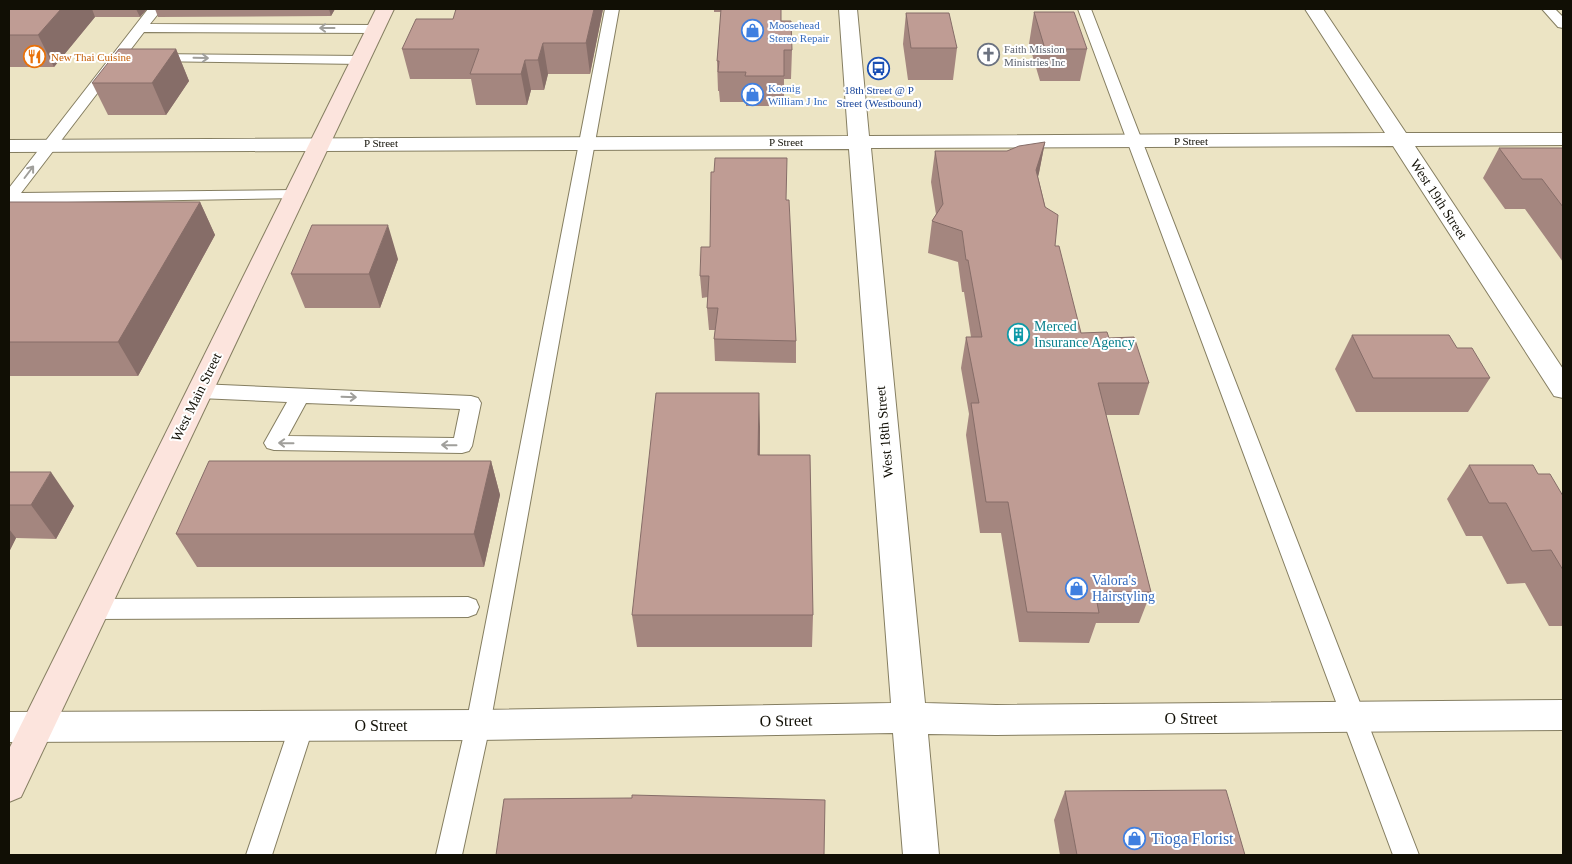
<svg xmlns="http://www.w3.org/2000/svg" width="1572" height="864" viewBox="0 0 1572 864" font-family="'Times New Roman',serif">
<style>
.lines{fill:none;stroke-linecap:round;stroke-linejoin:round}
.lane-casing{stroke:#857e61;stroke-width:2}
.street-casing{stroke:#857e61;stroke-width:2}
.secondary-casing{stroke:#857e61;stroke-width:2}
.lane{fill:#fff;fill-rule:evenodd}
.street{fill:#fff;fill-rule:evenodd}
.secondary{fill:#fce4dd;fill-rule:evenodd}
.wall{fill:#a4867f}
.shaded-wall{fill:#866d68}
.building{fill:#bf9c94;stroke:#866d68}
.oneway{stroke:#a09f9b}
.labels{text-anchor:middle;stroke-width:4;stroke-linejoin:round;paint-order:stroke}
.far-shop-label{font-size:11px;fill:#366cbe;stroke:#fff;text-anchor:start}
.far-worship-label{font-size:11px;fill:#5b616d;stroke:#fff;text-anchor:start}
.far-food-label{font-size:11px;fill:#c56008;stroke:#fff;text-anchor:start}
.far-transit-label{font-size:11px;fill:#164399;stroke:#fff}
.far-street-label{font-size:11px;fill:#110f05;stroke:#fff}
.street-label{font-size:14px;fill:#110f05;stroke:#fff}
.culture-label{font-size:14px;fill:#0d838f;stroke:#fff;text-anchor:start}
.shop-label{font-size:14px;fill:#366cbe;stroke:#fff;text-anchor:start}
.near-street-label{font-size:16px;fill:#110f05;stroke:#fff}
.near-shop-label{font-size:16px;fill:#366cbe;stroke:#fff;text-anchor:start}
</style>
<rect width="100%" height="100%" fill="#ece4c4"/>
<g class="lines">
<defs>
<path id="lane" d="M148 9H162L150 24 375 25 382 29 375 33 144 32 21 193 294 190 300 192 302 195 300 198 9 203V188Z
M605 9H619L490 725 462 855H436L466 725Z
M1078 9H1091L1419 855H1393Z
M1542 9H1555L1563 17V28L1558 27Z
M152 54 361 56 368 60 361 64 147 61 145 58 147 55Z
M199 384 471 396 478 398 481 403 472 446 469 451 462 453 274 450 267 448 264 443 287 402 199 398 192 396 189 391 192 386ZM306 403 460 409 454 438 288 436Z
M468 597 476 600 479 607 476 614 468 617 93 619 85 616 82 609 85 602 93 599Z
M302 714 311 717 314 725 272 855H246L290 725 293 717Z"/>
<path id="street" d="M839 9H857L869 136 1385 133 1305 9H1323L1406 133H1563V145L1415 146 1563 369V398L1554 396 1393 146 871 148 925 703 996 705 1563 700V730L996 735 928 734 939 855H903L893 733 478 740 9 742V712L478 710 891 703 849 149 9 152V140L848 136Z"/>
<path id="secondary" d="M376 9H394L21 797 9 802V749Z"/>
</defs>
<use href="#lane" class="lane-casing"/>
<use href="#street" class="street-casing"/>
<use href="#secondary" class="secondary-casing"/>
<use href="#lane" class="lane"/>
<use href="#street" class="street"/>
<use href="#secondary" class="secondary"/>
</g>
<path class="wall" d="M9 9H147L140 17H95L54 67H9Z
M155 9H335L331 16 158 17Z
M603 9 590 74H548L544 90H531L527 105H476L471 79H410L402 49Z
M714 9H781V21L792 50 791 79H784V106H746V102H720L719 91H718L717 61 721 12H714Z
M1034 12 1087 49 1080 81H1040L1029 44Z
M906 13 957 48 953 80H908L903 44Z
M176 49 189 81 166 115H108L92 83Z
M1045 142 1038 177 1055 246 1081 333 1109 338 1149 383 1139 415H1106L1151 592 1139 623H1096L1089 643 1019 642 1001 533H980L966 435 969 414 961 368 966 337H971L964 292H962L958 262 928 253 932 221 936 214 931 182 935 151H1007Z
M1499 148H1563V262L1525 209H1505L1483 178Z
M786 200 796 341V363L715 361 714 339 715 330H709L707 308 708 297 702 298 700 276 710 247Z
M9 202H200L215 235 138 376H9Z
M398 259 380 308H305L291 274Z
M1352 335 1457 348 1490 378 1468 412H1356L1335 369Z
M760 427V455L813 615 812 647H637L632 615Z
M491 461 500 495 484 567H197L176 534Z
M1469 465 1538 474 1563 496V626H1549L1525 583 1507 584 1482 536H1466L1447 499Z
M9 472 74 506 56 539 16 538 9 552Z
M1065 791 1245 855H1060L1054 820Z"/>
<path class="shaded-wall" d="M61 9H92L95 17 54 67 38 35Z
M136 9H147L140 17Z
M329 9H335L331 16Z
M594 9H603L590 74 586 43Z
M543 43 548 74 544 90 538 60Z
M176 49 189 81 166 115 152 83Z
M525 60 531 90 527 105 521 74Z
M1045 142 1039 173 1030 201 1036 170Z
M200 202 215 235 138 376 118 342Z
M388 225 398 259 380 308 369 274Z
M759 393 760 427 759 488 758 455Z
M491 461 500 495 484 567 474 534Z
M51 472 74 506 56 539 31 505Z
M9 529 16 538 9 552Z"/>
<path class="building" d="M9 9H61L38 35H9Z
M456 9H594L586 43H543L538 60H525L521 74H470L479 49H402L416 19H453Z
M721 9H781V21H791L792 50H784V76H745L746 72H718L719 61H717Z
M1034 12H1074L1087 49H1045Z
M906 13H949L957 48H911Z
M119 49H176L152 83H92Z
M1045 142 1036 170 1045 207 1058 215 1055 246H1059L1081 333 1107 332 1109 338 1134 337 1149 383H1098L1151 592H1095L1099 613 1027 612 1008 502H986L971 403H979L966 337H982L968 260H966L962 231 932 221 943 204 935 151H1007L1019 146Z
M1499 148H1563V207L1542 179H1522Z
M715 158H787L786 200H789L796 341 714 339 718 308H707L709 276H700L701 247H710L711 172H714Z
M9 202H200L118 342H9Z
M312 225H388L369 274H291Z
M1352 335H1449L1457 348H1472L1490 378H1373Z
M656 393H759L758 455H810L813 615H632Z
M209 461H491L474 534H176Z
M1469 465H1533L1538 474H1550L1563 496V570L1551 550 1532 551 1506 503H1489Z
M9 472H51L31 505H9Z
M1226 790 1245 855H1077L1065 791Z
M632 795 825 800 824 855H496L504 799 632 798Z"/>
<defs><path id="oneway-shaft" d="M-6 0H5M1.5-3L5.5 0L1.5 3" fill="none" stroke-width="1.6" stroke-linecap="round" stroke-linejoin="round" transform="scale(1.25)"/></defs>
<g class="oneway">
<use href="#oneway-shaft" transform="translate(327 28) rotate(-180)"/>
<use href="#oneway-shaft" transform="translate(201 58) rotate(1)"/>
<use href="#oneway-shaft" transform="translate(29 172) rotate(-53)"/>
<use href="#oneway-shaft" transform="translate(349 397) rotate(2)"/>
<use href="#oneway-shaft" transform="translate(286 443) rotate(-179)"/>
<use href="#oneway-shaft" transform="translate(449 445) rotate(-179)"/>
</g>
<defs>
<symbol id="shop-ring" viewBox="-11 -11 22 22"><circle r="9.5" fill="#fff" stroke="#3f7fe0" stroke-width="1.5"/><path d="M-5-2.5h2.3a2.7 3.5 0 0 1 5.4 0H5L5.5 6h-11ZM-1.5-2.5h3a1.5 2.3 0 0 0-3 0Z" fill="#3f7fe0"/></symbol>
<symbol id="church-ring" viewBox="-11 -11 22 22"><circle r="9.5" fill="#fff" stroke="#6b7280" stroke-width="1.5"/><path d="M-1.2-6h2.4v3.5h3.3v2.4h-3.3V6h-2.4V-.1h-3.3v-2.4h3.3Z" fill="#6b7280"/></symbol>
<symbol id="restaurant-ring" viewBox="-11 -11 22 22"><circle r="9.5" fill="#fff" stroke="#e8710a" stroke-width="1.5"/><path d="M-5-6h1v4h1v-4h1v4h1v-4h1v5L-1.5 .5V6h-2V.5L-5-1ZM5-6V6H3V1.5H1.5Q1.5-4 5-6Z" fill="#e8710a"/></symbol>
<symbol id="bus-ring" viewBox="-11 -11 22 22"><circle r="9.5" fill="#fff" stroke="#1a4fb4" stroke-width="1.5"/><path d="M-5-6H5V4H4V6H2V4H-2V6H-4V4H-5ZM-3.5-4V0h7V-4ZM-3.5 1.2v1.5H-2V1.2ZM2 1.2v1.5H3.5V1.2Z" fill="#1a4fb4"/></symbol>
<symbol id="building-ring" viewBox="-11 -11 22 22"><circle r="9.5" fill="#fff" stroke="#0f9aa8" stroke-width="1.5"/><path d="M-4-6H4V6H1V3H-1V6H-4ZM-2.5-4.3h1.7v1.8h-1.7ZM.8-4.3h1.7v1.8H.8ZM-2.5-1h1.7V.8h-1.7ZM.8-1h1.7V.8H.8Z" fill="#0f9aa8"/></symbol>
</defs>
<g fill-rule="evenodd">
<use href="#shop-ring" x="740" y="18" width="25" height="25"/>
<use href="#church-ring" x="976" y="42" width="25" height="25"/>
<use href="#restaurant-ring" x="22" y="44" width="25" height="25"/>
<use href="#bus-ring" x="866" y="56" width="25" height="25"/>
<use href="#shop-ring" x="740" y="82" width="25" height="25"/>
<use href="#building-ring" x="1006" y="322" width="25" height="25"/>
<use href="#shop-ring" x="1064" y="576" width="25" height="25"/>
<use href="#shop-ring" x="1122" y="826" width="25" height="25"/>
</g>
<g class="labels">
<g class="far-shop-label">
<text x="769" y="29">Moosehead<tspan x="769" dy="13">Stereo Repair</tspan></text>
<text x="768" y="92">Koenig<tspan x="768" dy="13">William J Inc</tspan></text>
</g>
<g class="far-worship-label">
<text x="1004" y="53">Faith Mission<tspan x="1004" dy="13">Ministries Inc</tspan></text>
</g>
<g class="far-food-label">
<text x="51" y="61">New Thai Cuisine</text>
</g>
<g class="far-transit-label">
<text x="879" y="94">18th Street @ P<tspan x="879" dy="13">Street (Westbound)</tspan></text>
</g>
<g class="far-street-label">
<text x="1191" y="145">P Street</text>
<text x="786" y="146">P Street</text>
<text x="381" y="147">P Street</text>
</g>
<g class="street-label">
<text transform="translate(1439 199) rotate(57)" y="5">West 19th Street</text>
<text transform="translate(196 397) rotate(-64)" y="5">West Main Street</text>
<text transform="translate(884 432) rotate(-95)" y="5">West 18th Street</text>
</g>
<g class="culture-label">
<text x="1034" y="331">Merced<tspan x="1034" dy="16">Insurance Agency</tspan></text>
</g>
<g class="shop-label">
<text x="1092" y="585">Valora's<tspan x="1092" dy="16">Hairstyling</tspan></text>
</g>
<g class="near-street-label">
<text x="1191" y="724">O Street</text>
<text transform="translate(786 720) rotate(-1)" y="6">O Street</text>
<text x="381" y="731">O Street</text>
</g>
<g class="near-shop-label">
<text x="1151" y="844">Tioga Florist</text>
</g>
</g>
<rect width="1572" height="864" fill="none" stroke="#110f05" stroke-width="20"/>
</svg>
